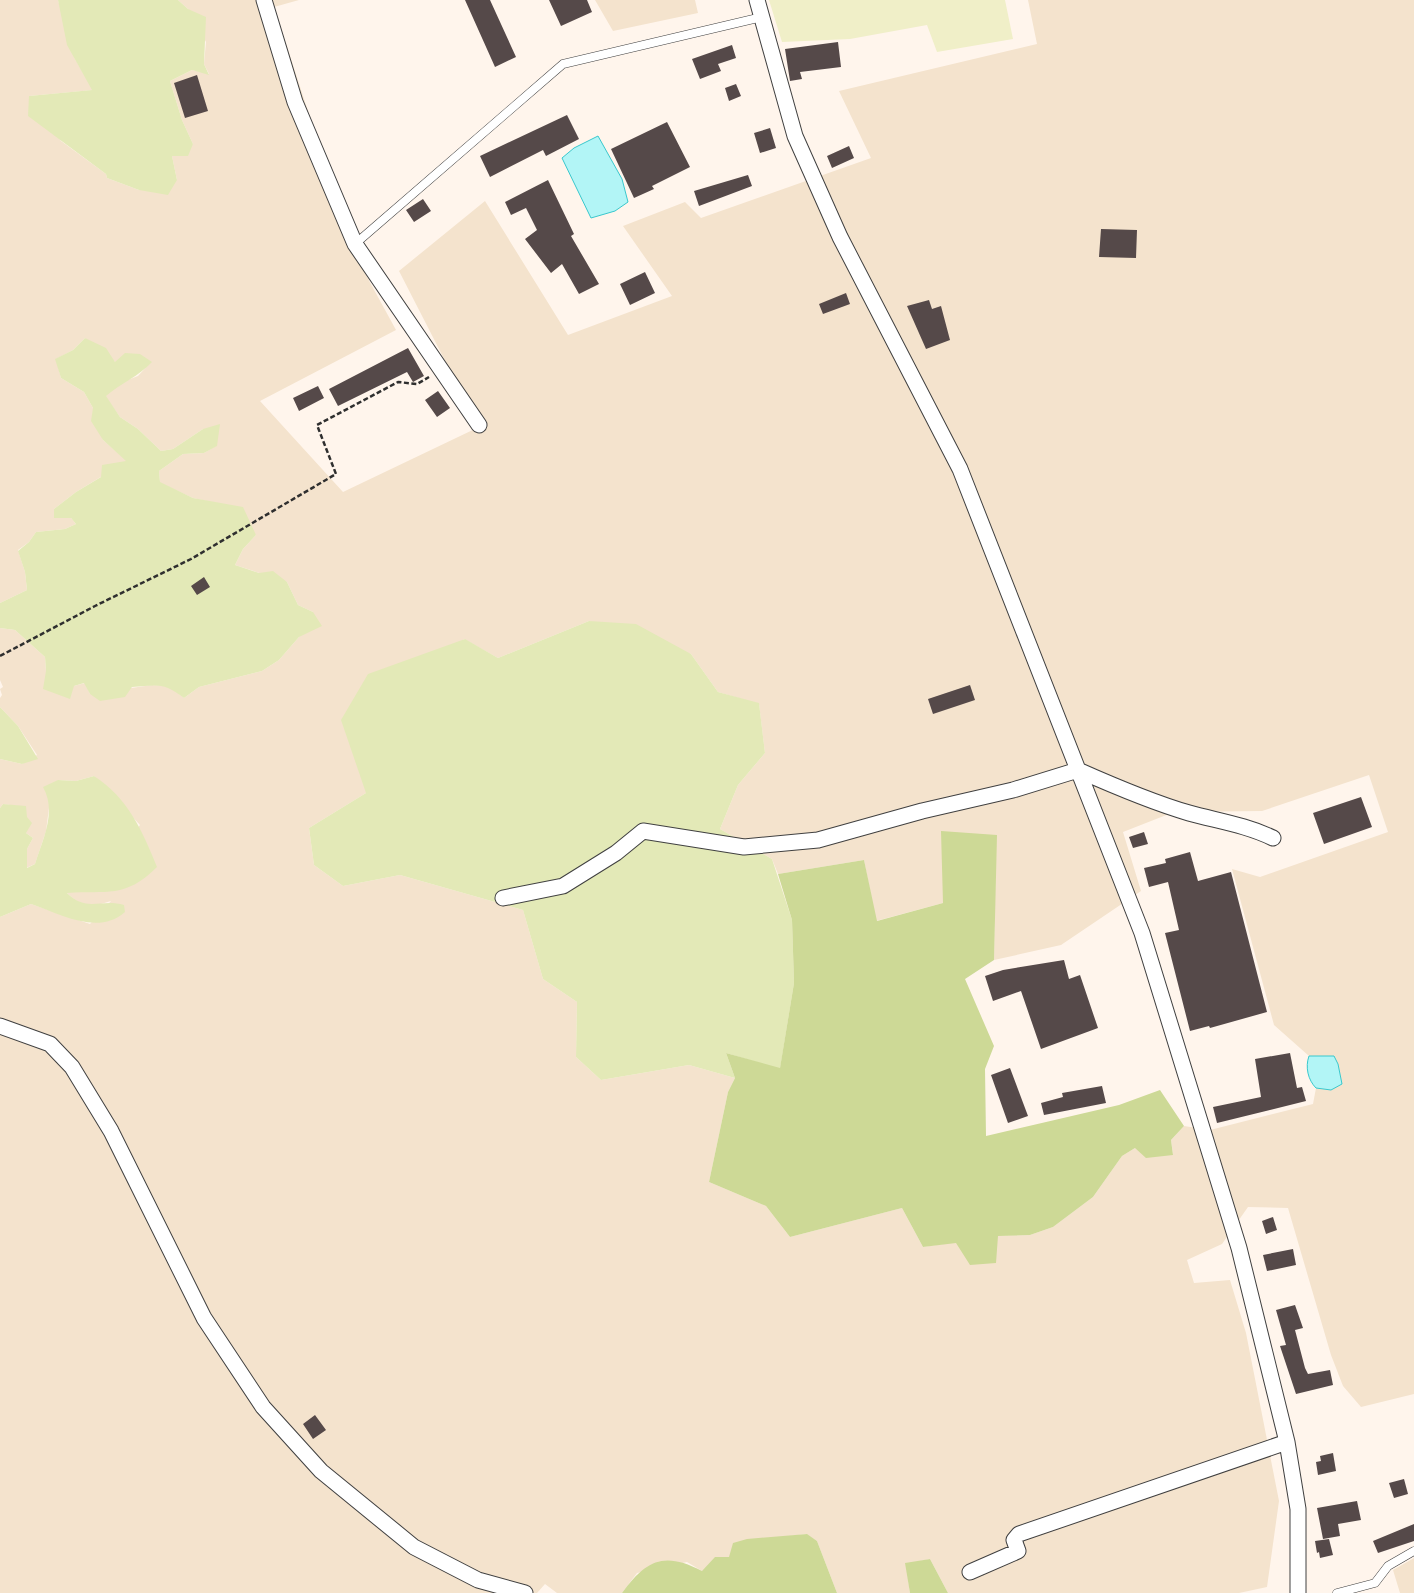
<svg xmlns="http://www.w3.org/2000/svg" width="1414" height="1593" viewBox="0 0 1414 1593" font-family="Bitter,serif">
<style>
.farmland{fill:#f4e3cd;fill-rule:evenodd}
.green{fill:#e3e9b7}
.forest{fill:#cdd996}
.pitch{fill:#f0efc8}
.water{fill:#b2f5f6;stroke:#39c8cd}
.building{fill:#554949}
.lines{fill:none;stroke-linecap:round;stroke-linejoin:round}
.service-casing{stroke:#404040;stroke-width:9}
.minor-casing{stroke:#404040;stroke-width:17}
.path{stroke:#2f2f2f;stroke-width:2.5;stroke-dasharray:5 2.5;stroke-linecap:butt}
.service{stroke:#fff;stroke-width:8}
.minor{stroke:#fff;stroke-width:15}
</style>
<rect width="100%" height="100%" fill="#fff5ec"/>
<path class="farmland" d="M0 0H58L75 59 93 90 29 96 61 141 106 174 107 178 139 190 177 180 172 156 193 144 182 120 170 81 192 70 209 74 204 64 206 42 188 9 178 0H299L274 7 355 255 396 330 260 401 343 492 479 427 399 271 485 201 568 335 672 296 623 226 685 202 701 218 871 158 839 91 1037 44 1028 0H1414V1394L1361 1407 1343 1386 1331 1355 1288 1208 1248 1207 1222 1244 1187 1260 1194 1283 1230 1280 1246 1333 1279 1501 1267 1587 1239 1593H948L930 1559 906 1564 910 1593H837L817 1541 806 1534 782 1537 729 1557 702 1571 687 1562 637 1573 622 1593H557L545 1584 537 1593H0V917L31 904 90 924 111 901 94 906 78 903 66 892H87L140 825 94 776 76 781 58 780 50 800 46 831 35 864 26 868 27 849 33 838 26 833V807L3 804 0 808V759L22 764 37 755 18 726 0 707V698L2 695 0 689 3 687 0 680V628L15 630 45 657 46 671 74 686 85 683 90 694 152 685 169 686 184 698 199 687 262 671 279 660 299 637 313 612 298 605 287 582 235 565 243 549 256 535 211 502 193 498 160 483 159 471 183 454 204 453 216 446 218 432 203 429 173 449 161 451 138 429 120 417 105 396 120 383 138 376 151 362H115L85 338 73 350 56 359 61 378 84 392 93 408 103 440 127 461 76 492 54 509 71 518 76 524 65 529 36 532 29 542 18 550 25 572 27 590 0 603ZM589 621 691 654 718 692 759 704 765 753 738 785 720 829 772 859 778 874 864 860 876 921 943 903 996 835 994 960 1061 945 1141 891 1123 832 1174 812 1262 811 1369 775 1388 832 1260 877 1232 869 1274 1025 1309 1056H1334L1331 1090 1316 1088 1313 1104 1210 1130 1184 1126 1171 1140 1173 1154 1135 1148 1122 1156 1093 1197 1053 1227 1030 1235 997 1236 923 1247 902 1208 790 1237 766 1206 709 1182 728 1092 735 1078 689 1065 601 1080 576 1057 577 1002 543 979 523 910 400 875 343 886 314 865 309 828 366 793 464 639 498 658Z
M595 0H695L698 13 613 31Z
M1414 1558V1593H1400L1393 1570Z"/>
<path class="green" d="M58 0H178L188 9 206 17 204 64 209 75 192 70 170 81 182 120 193 144 188 156H172L177 180 168 195 139 190 107 178 106 174 28 116 29 96 92 90 67 45Z
M85 338 106 348 115 362 125 353 140 354 152 362C138 377 121 383 106 396L120 417 138 429 161 451 173 449 203 429 220 424 217 446 204 453 183 454 159 471 160 482 193 498 243 507 256 535 243 549 235 565 259 573 273 571 287 582 298 605 313 612 322 626 299 637 279 660 262 671 199 687 184 698C164 682 157 685 132 687L125 697 100 701 90 694 84 683 74 686 70 699 43 689 46 671 45 657 15 630 0 628V603L27 590 25 572 18 551 29 542 36 532 65 529 76 524 71 518H54V509L76 492 101 477 102 465 126 461 103 440 91 421 93 408 84 392 61 378 55 359 73 350Z
M589 621 636 624 691 654 718 692 759 703 765 753 738 785 720 829 772 859 792 920 794 983 780 1069 726 1053 735 1078 689 1065 601 1080 576 1057 577 1002 543 979 523 910 400 875 343 886 314 865 309 828 366 793 341 720 368 674 465 639 498 658Z
M0 707 18 726 38 759 22 764 0 759Z
M94 776C128 798 142 830 157 867 125 899 107 890 67 893 87 913 101 898 124 905L125 912C98 936 61 914 31 904L0 917V808L3 804 26 806 27 817 32 823 26 833 33 838 27 849V868L35 864C43 838 57 812 43 787L58 780 76 781Z"/>
<path class="forest" d="M941 831 997 835 994 960 965 979 994 1046 985 1069 986 1136 1119 1105 1160 1090 1184 1126 1171 1140 1173 1155 1146 1158 1135 1148 1122 1156 1093 1197 1053 1227 1030 1235 998 1236 996 1263 970 1265 956 1243 923 1247 902 1208 790 1237 766 1206 709 1182 728 1092 735 1078 726 1053 780 1068 794 983 792 920 778 874 864 860 877 921 943 903Z
M807 1534 817 1541 837 1593H622C646 1560 664 1551 702 1571L715 1557H729L733 1543 747 1539Z
M930 1559 948 1593H910L905 1563Z"/>
<path class="pitch" d="M769 0H1005L1013 39 937 52 927 25 850 39 782 42Z"/>
<path class="water" d="M598 136 622 179 628 202 615 211 591 218 562 158 574 148Z
M1309 1056H1334L1338 1064 1342 1084 1331 1090 1316 1088C1308 1080 1305 1067 1309 1056Z"/>
<path class="building" d="M465 0H490L516 57 495 67Z
M549 0H587L592 12 561 26Z
M838 42 841 67 800 72 802 79 790 81 785 49Z
M732 45 736 58 718 64 721 71 700 79 692 59Z
M197 75 208 111 185 118 174 83Z
M736 84 741 96 729 101 725 88Z
M567 115 579 139 546 156 543 150 490 177 480 156Z
M667 122 690 167 652 186 654 189 634 198 611 149Z
M770 128 776 148 760 153 754 133Z
M849 146 854 158 832 168 827 156Z
M748 175 752 186 699 206 694 191Z
M548 180 574 234 571 236 599 284 579 294 562 264 551 273 525 239 537 230 526 208 511 215 505 202Z
M423 199 431 211 414 222 406 210Z
M1101 229 1137 230 1136 258 1099 257Z
M645 272 655 293 630 305 620 284Z
M846 293 850 304 823 314 819 304Z
M929 300 932 309 941 306 950 340 926 349 907 306Z
M408 348 424 376 413 382 407 372 338 406 329 389Z
M318 386 324 398 299 411 293 398Z
M438 391 450 408 437 417 425 400Z
M204 577 210 587 197 595 191 586Z
M970 685 975 700 933 714 928 699Z
M1361 797 1372 827 1324 844 1313 813Z
M1144 832 1148 844 1133 848 1129 837Z
M1190 852 1198 881 1231 872 1267 1012 1210 1028 1209 1026 1190 1031 1165 933 1179 930 1168 882 1149 887 1144 868 1166 863 1165 859Z
M1064 960 1069 979 1080 975 1098 1028 1041 1049 1021 991 993 1001 985 976 1003 970Z
M1290 1053 1297 1088 1302 1087 1306 1101 1217 1123 1213 1107 1261 1097 1255 1059Z
M1010 1068 1028 1116 1008 1123 991 1075Z
M1102 1086 1106 1103 1044 1115 1041 1103 1063 1097 1062 1093Z
M1273 1217 1277 1230 1266 1234 1262 1221Z
M1293 1249 1296 1265 1267 1271 1263 1255Z
M1295 1305 1303 1328 1295 1330 1305 1368 1308 1374 1330 1370 1333 1385 1296 1394 1280 1346 1286 1345 1276 1310Z
M315 1415 326 1430 313 1439 303 1424Z
M1333 1453 1336 1471 1318 1475 1316 1462 1321 1461 1320 1456Z
M1404 1479 1408 1494 1394 1498 1389 1483Z
M1357 1501 1361 1520 1338 1524 1340 1536 1323 1539 1317 1508Z
M1414 1524V1541L1378 1553 1373 1541Z
M1329 1539 1333 1555 1320 1558 1319 1552 1317 1553 1315 1541Z"/>
<g class="lines">
<defs>
<path id="service" d="M355 244 563 64 762 17
M1337 1593 1375 1583 1388 1566 1414 1551"/>
<path id="minor" d="M264 0 295 102 355 244 479 425
M757 0 795 136 840 237 960 469 1142 933 1239 1248 1287 1442 1298 1509V1593
M503 898 563 886 616 853 643 831 744 847 818 840 922 811 1013 790 1078 770C1114 786 1151 802 1189 813 1218 821 1246 825 1273 838
M0 1026 50 1044 72 1067 111 1131 204 1318 263 1407 321 1471 414 1547 478 1580 525 1593
M970 1572 1018 1551 1014 1540 1019 1534 1287 1442"/>
</defs>
<use href="#service" class="service-casing"/>
<use href="#minor" class="minor-casing"/>
<path class="path" d="M0 656 95 606 191 559 336 474 317 425 398 382 417 384 429 377"/>
<use href="#service" class="service"/>
<use href="#minor" class="minor"/>
</g>
</svg>
